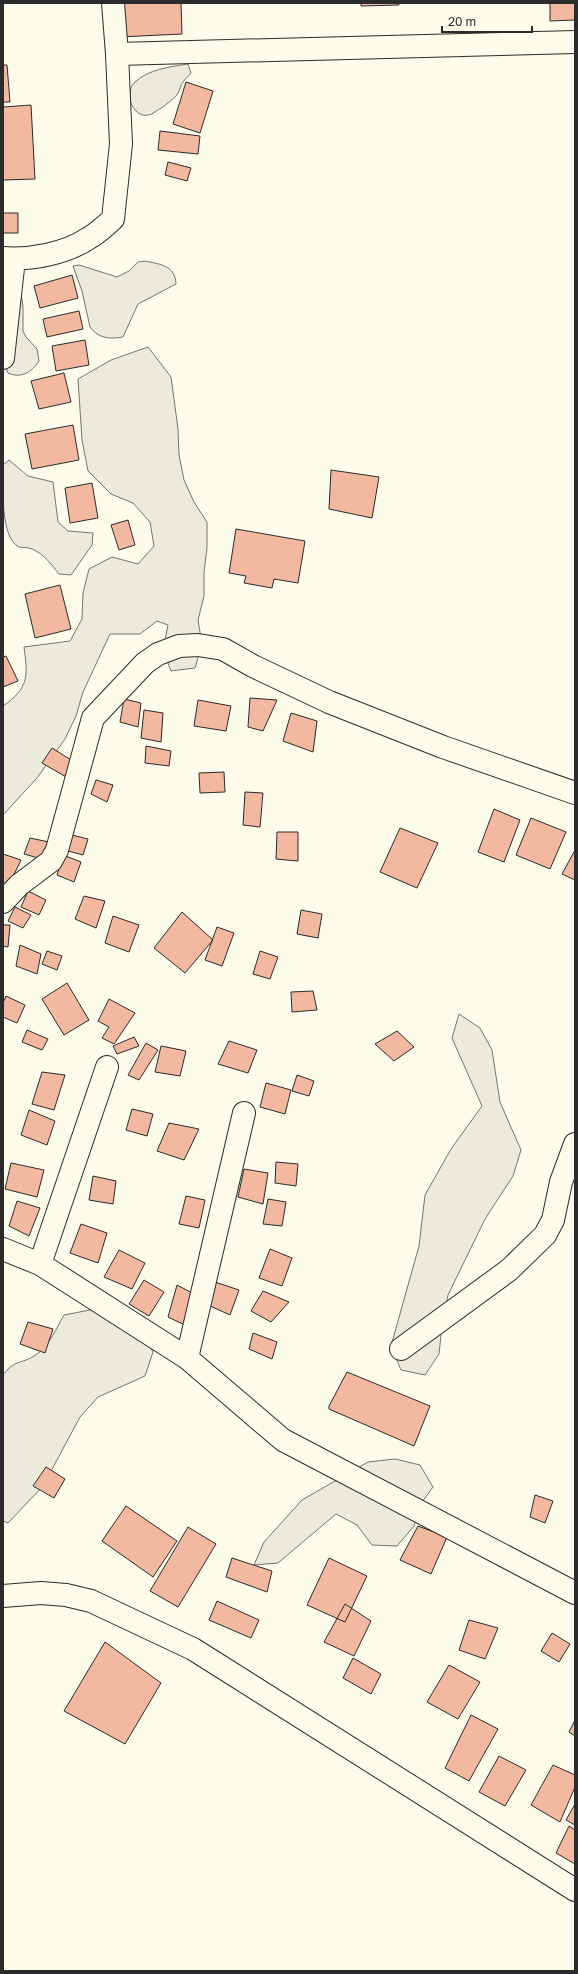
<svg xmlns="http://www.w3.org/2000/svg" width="578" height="1974" viewBox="0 0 578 1974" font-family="'Golos Text',sans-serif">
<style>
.green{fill:#ecebdb;stroke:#74746e}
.building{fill:#f2b8a0;stroke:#2b2b2b}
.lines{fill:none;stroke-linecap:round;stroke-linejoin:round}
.street-casing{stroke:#2b2b2b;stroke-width:24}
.street{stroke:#fdfbea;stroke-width:22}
</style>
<rect width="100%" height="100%" fill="#fdfbea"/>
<path class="green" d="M188 64 191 73C189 76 185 79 183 82 180 85 180 90 178 93 176 98 160 109 155 112 137 125 122 97 134 83 148 69 170 67 188 64Z
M144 261C160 264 175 265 176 284L138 304 123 337C110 339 99 339 90 327L82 291 73 266 79 265 117 277 129 271 138 262Z
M21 293 23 306V331L26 337 37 349 39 361C32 372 21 379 8 373L6 368Z
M148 347 171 377 178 429 179 455 184 480 194 502 207 522V548L204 572V596L198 620 202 644 195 668 171 671 163 650 168 625 157 621 140 634H110L83 692 76 716 65 739 37 778 3 815V706C29 688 28 676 24 647L70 641 82 619 83 593 89 569 112 557 138 564 154 546 150 522 133 503 111 494 88 471 82 440 78 379 111 360Z
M9 460 28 476 53 482 58 522 68 531 93 533 92 545 71 575 59 574C51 564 44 554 32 549 28 547 23 548 19 547 0 538 3 486 3 465Z
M459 1014 480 1028 492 1050 500 1102 521 1150 513 1176 485 1219 448 1295 442 1326 439 1354 425 1375 401 1370 391 1346 419 1246 425 1195 451 1149 482 1106 452 1038Z
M95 1309 141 1331 153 1352 145 1376 98 1397 80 1417 43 1486 8 1523 3 1521V1375C14 1360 21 1364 34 1356 49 1347 56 1329 64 1315Z
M395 1459 420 1465 433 1487 422 1502 414 1526 397 1546 372 1545 357 1525 336 1514 278 1563 254 1565 264 1542 302 1500 368 1462Z"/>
<path class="building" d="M117 3H181L182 34 119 37Z
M361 3H399V5L361 6Z
M550 3H575V20L550 21Z
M3 65H7L10 102H3Z
M186 82 213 91 200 133 173 124Z
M31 105 35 179 3 180V107Z
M160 131 200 136 198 154 158 150Z
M168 162 191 168 187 181 165 175Z
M3 213H18V233H3Z
M72 275 78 298 40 308 34 286Z
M79 311 83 329 47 337 43 319Z
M85 340 89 365 56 371 52 346Z
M64 373 71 402 39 409 31 381Z
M73 425 79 460 32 469 25 434Z
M331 470 379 477 372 518 329 509Z
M92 483 98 518 70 523 65 488Z
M128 520 135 545 119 550 111 525Z
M236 529 305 541 298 583 274 579 272 588 244 583 246 576 229 573Z
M60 585 71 629 35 638 25 594Z
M6 656 18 681 3 687V657Z
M250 698 277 700 263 731 248 727Z
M124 699 141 703 138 727 120 722Z
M198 700 231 706 226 731 194 726Z
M144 710 163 713 161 742 141 738Z
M291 713 317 721 313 752 283 741Z
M146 746 171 751 169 766 145 763Z
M52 748 76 763 68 778 42 763Z
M224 772 225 792 200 793 199 773Z
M96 780 113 785 107 802 91 794Z
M245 792 263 793 260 827 243 825Z
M494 809 520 820 504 862 478 852Z
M531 818 566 832 550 869 516 855Z
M400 828 438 843 417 888 380 872Z
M277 832H298V861L276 859Z
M72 835 88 839 83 855 68 851Z
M30 838 49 842 42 859 24 854Z
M575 850V880L562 874Z
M3 854 21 860 7 889 3 887Z
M63 855 81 862 74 882 57 875Z
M28 891 46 900 39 915 21 907Z
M84 896 105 901 96 928 75 919Z
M15 907 31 915 23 928 8 921Z
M301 910 322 914 318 938 297 934Z
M182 912 213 940 185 973 154 948Z
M113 916 139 925 129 952 105 943Z
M3 925H10L8 947 3 946Z
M217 927 234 933 222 966 205 960Z
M20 945 41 954 37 974 16 966Z
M47 951 62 956 57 970 42 964Z
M260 951 278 957 270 979 253 974Z
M67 983 89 1020 64 1035 42 999Z
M313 991 317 1010 292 1012 291 992Z
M6 996 25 1005 17 1023 3 1017V1003Z
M109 999 135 1013 114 1044 102 1038 109 1027 98 1021Z
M27 1030 48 1039 42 1050 22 1042Z
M397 1031 414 1047 394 1061 375 1044Z
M134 1037 139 1046 117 1054 113 1046Z
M229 1041 257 1050 248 1073 218 1064Z
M146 1043 158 1050 139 1080 128 1075Z
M161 1046 186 1051 180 1076 155 1072Z
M42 1072 65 1075 54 1110 32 1104Z
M297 1075 314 1081 309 1096 292 1091Z
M266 1083 291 1090 285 1114 260 1107Z
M132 1109 153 1114 147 1136 126 1130Z
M29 1110 55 1121 47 1145 21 1135Z
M169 1123 199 1129 184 1160 157 1151Z
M276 1162 298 1164 296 1186 275 1183Z
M11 1163 44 1170 37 1197 5 1189Z
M244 1169 268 1173 263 1204 238 1197Z
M93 1176 116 1181 113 1204 89 1200Z
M186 1196 205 1200 199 1228 179 1224Z
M268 1199 286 1202 282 1226 263 1224Z
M17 1201 40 1208 29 1236 9 1226Z
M81 1224 107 1233 98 1263 70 1253Z
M270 1249 292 1258 282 1286 259 1278Z
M119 1250 145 1263 132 1289 104 1277Z
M144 1280 164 1292 149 1316 129 1304Z
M215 1282 239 1290 230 1315 208 1305Z
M177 1285 198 1296 187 1326 168 1317Z
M263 1291 289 1302 271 1322 251 1311Z
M28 1322 53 1329 45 1353 20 1344Z
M253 1333 277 1342 272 1359 249 1349Z
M347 1372 430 1406 414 1446 329 1409V1406Z
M46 1467 65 1479 54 1498 33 1486Z
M535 1495 553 1501 545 1523 530 1517Z
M126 1506 177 1541 153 1577 102 1541Z
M418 1526 447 1537 431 1574 400 1560Z
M188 1527 216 1544 178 1607 150 1591Z
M232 1558 272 1571 267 1592 226 1577Z
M329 1558 367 1576 345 1622 307 1605Z
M217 1601 259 1620 251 1638 209 1620Z
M345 1604 371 1621 354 1656 324 1642Z
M469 1620 498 1628 485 1659 459 1650Z
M552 1633 570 1644 559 1662 541 1651Z
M105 1642 161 1683 125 1744 64 1711Z
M353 1658 381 1674 371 1694 343 1678Z
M449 1665 480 1682 458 1719 427 1702Z
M471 1715 498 1729 469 1781 445 1768Z
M575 1720V1736L569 1732Z
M499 1756 526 1770 505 1806 479 1792Z
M553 1765 575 1775V1787L560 1822 531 1805Z
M575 1804V1825L566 1820Z
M569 1826 575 1830V1864L556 1853Z"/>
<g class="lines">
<defs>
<path id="street" d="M117 54 575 42
M3 258C31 260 65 254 89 238 98 233 106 225 113 219L121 144 117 54 113 3
M3 358 14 259
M3 902 19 885 51 861 57 850 93 718 145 663 158 654 179 646 198 645 223 649 253 666 329 702 443 747 575 793
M3 1249 40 1264 187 1358 283 1440 575 1593
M40 1264 107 1067
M401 1349 509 1270 545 1235 553 1220 561 1182 575 1144
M187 1358 244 1113
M3 1596 41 1593 66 1595 91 1601 193 1649 575 1890"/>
</defs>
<use href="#street" class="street-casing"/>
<use href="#street" class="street"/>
</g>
<rect width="578" height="1974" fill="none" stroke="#2b2b2b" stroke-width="8"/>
<path d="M442 26v6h90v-6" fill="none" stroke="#2b2b2b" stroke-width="2"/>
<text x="448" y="26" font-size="12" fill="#2b2b2b" stroke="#fdfbea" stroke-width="3" paint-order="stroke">20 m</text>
</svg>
